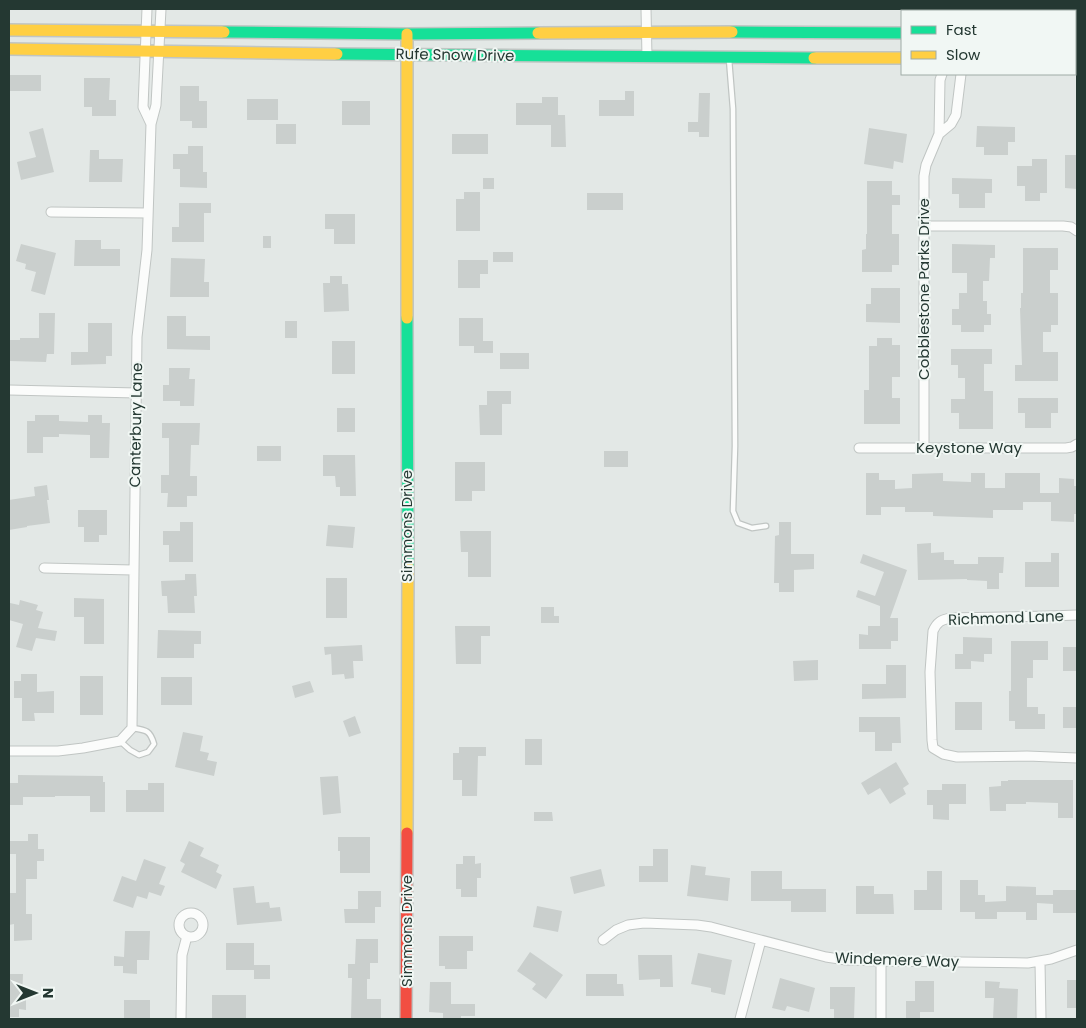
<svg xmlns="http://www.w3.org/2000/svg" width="1086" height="1028" viewBox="0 0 1086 1028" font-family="Poppins,sans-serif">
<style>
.building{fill:#cacfcd}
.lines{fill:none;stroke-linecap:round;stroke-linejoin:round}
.lane-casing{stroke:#c0c5c3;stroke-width:7}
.street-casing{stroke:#c0c5c3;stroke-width:11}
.fast-casing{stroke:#c0c5c3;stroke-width:14}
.slow-casing{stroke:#c0c5c3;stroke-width:14}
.jam-casing{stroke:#c0c5c3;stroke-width:14}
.lane{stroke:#fbfcfb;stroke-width:4.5}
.street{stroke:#fbfcfb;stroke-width:9}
.fast{stroke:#16e098;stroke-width:11}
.slow{stroke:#ffcf43;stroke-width:11}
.jam{stroke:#f24e42;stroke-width:11}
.labels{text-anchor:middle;stroke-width:4;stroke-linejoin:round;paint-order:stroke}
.street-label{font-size:15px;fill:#243832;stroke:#f1f7f4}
</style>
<rect width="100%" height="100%" fill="#e3e8e6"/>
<path class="building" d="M9 75H41V91H9Z
M84 78H110L109 100H116V116H92V107H84Z
M180 86H199V101H207V128H192V121H180Z
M625 91H634V116H599V100H625Z
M699 93H710L709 137H699V132H688V122H698Z
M542 97H558V115H565L566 147H551V125H516V103H542Z
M247 99H278V120H247Z
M342 101H370V125H342Z
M276 124H296V144H276Z
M977 126 1015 127V142H1008V155H984V147H976Z
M43 128 54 172 21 180 17 162 36 157 29 132Z
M869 128 907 134 903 163 894 161 893 169 864 164Z
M452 134H488V154H452Z
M188 146H203V172H207V188L180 187V169H173V154H188Z
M90 150H99V159H123L122 182H89Z
M1065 155H1077V189L1065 188Z
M1032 159H1047V193H1040V201H1025V186H1017V166H1032Z
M483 178H494V189H483Z
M952 178 992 179V193H985V208H959V194H952Z
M867 181H892V195H900V205H892V234H899V265H892V272H862V250L866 249V234H867Z
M464 192H480V231H456V199H464Z
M587 193H623V210H587Z
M179 203H211V213H204V242H172V227H179Z
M325 214H355V244H334V229H325Z
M263 236H271V248H263Z
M75 240H101V249H120V266H74Z
M21 244 56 253 45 295 31 291 36 272 25 269 26 264 16 261Z
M952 244 995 245V258H990L989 281H983V301H987V314H991V325H984V332H961V325H952V309H959V293H967V273H952Z
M1023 248H1058V270H1050V293H1058V325H1051V332H1043V352H1058V381H1015V365H1022L1020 308H1021V293H1023Z
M493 252H513V262H493Z
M171 258 205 259 204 282H209V297H170Z
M458 260H488V274H480V288H458Z
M330 276H342V284H348L349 311 324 312 323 283H330Z
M871 288H900V323L866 322V304H871Z
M39 313H55L54 354H47L46 362 9 361V340H20V338H39Z
M167 316H186V336H210V350L167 349Z
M459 318H483V341H493V353H474V346H459Z
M285 321H297V338H285Z
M88 323H112V356H106V364L71 365V352H88Z
M877 338H892V345H900V377H892V398H900V424H864V390H869V346H877Z
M332 341H355V374H332Z
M951 349H992V364H984V391H993V429H959V413H951V399H965V378H958V365H951Z
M500 353H529V369H500Z
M169 368H190L189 379H195L194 406H180V401H163V385H169Z
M487 391H511V404H502V435H480L479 405H487Z
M1018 398H1058V413H1051V428H1025V413H1018Z
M337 408H355V432H337Z
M35 415H59V421L88 422V415H102V423H110L109 458H90V435L59 434V437H43V453H27V421H35Z
M162 423H200L199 445H191L190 476H197V496H187V507H167L168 493H161V475H169V438H162Z
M257 446H281V461H257Z
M604 451H628V467H604Z
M323 455H355L356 496H340V487H336L335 476H323Z
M455 462H485V491H472V501H455Z
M866 473H879V480H895V489L912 488V474L943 473V481L971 482V473H985V488H1005V473H1040V493H1059V478L1074 479V486H1077V514H1074V522L1051 521V502H1023V510H993V518L933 516V512H905V507H881V515H866Z
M47 485 49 500H47L50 523 27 526V527L9 530V500L35 496 34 487Z
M78 510H107V535H99V542H84V527H78Z
M180 522H193V562H169V545H163V531H180Z
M779 522H791V554H814V569L794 570V592H779V583H774L775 536 779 535Z
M328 525 355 527 353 548 326 546Z
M460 531H491V577H468V552H461Z
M931 543V553L944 552V560H954V564H978V557H1004L1003 573H999V589H987V581L967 580V579L918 580 917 544Z
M1051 553H1059V587H1025V562H1051Z
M863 554 907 570 890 618H898V641H891V649H859V634L868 635V626H880V606L856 597 858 590 875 596 884 572 860 563Z
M185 574H196L197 596H194L195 613H168L167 596H162L161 581 185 580Z
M326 578H347V618H326Z
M74 598 104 599V644H84V617H74Z
M20 600 38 605 36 610 43 612 38 628 57 631 55 641 36 638 32 651 16 647 23 624 9 620V607L10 603 19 605Z
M541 607H554V616H559V623H541Z
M455 626H490V636H481V664H456Z
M158 630 201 631V644H194V658H157Z
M963 637 992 638V654H984V662L971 661V669H955V654H963Z
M1011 641H1048V660H1033V678H1027V707H1038V714H1045V729H1015V721H1009V691H1011Z
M362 645 363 661H353L354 678 345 679 344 674 332 675 331 654 325 655 324 647Z
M1063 647H1077V671H1063Z
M818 660V680L794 681 793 661Z
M886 665H906V698L862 699V684H886Z
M21 674H37V692L54 691V713H34L35 721H22V698H14V681H21Z
M80 676H103V715H80Z
M161 677H192V705H161Z
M310 681 314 692 295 698 292 686Z
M955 702H982V730H955Z
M1063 707H1077V728H1063Z
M355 716 361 733 349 737 343 721Z
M859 717H900L901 743H892V751H875V732H859Z
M183 732 203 736 200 751 209 753 207 760 217 762 214 776 175 767Z
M525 739H542V765H525Z
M459 747H486V756H478L477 796H462V780H453V753H459Z
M896 762 909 784 903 788 906 794 890 804 880 788 868 795 861 783Z
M18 775 103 776V782H105V812H90V796H55V797H23V805H9V783H18Z
M338 776 341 813 323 815 320 777Z
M1008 780H1073V818H1058V803L1026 802V804H1006V811H990L989 787 1001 786V781H1008Z
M148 783H164V812H126V790H148Z
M942 784H966V804H949V820L933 819V805H927V790H942Z
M534 812H552L553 821H534Z
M28 834H38V849H44V861H37V879H26V914H32V940L14 941V924L9 925V893H16V854H9V841H28Z
M338 837H370V873H340V851H338Z
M189 841 204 848 200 856 219 865 216 872 222 875 216 889 181 872 185 864 180 861Z
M653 849H668V882H639V866H653Z
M463 856H475V864L481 863V878H477V897H461V889H456V864H463Z
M144 859 166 867 159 884 165 886 161 896 149 892 147 899 137 896 133 908 113 901 122 876 136 881Z
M691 865 706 867 705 875 730 878 728 901 687 896Z
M601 869 605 886 574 894 570 877Z
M751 871H782V889H826V912H791V901H751Z
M927 871H942V910H914V890H927Z
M960 880H978V895H985V902L1006 901V886L1036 887V895H1053V890H1077V913H1053V904L1037 903V920H1026V912H997V919H975V912H960Z
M254 886 256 903 269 902 270 908 280 907 282 921 237 925 233 888Z
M856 886H874V894H893L894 914H856Z
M358 891H381V907H375V923H345L344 909H358Z
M537 906 562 911 558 932 533 927Z
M125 931H150L149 960H137V974L123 973V966H114V956L124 957Z
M439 936H473V951H467V969H445V966H439Z
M356 939H378V963H370V979H367V999H381V1019H351L352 978H348V964H355Z
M226 943H254V965H270V979H254V970H226Z
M530 952 563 975 546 999 532 989 536 984 517 971Z
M698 953 732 960 725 995 711 992V988L691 984Z
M638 955H672L673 987H660V979L639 980Z
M9 974H23L22 1000H26V1010L19 1009V1017H9Z
M586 974H617V984H623L624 996H586Z
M780 978 815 988 809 1012 787 1006 785 1011 772 1008Z
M1067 980H1077V1008H1067Z
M915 981H934V1012H920V1019H906V1001H915Z
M985 981 1000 982 999 988 1018 989 1017 1019H993L994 998H985Z
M430 982H451V1004H475V1016H461V1019H443V1013L429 1012Z
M830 987H855L854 1019H834V1009H830Z
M212 995H246V1019H212Z
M124 1000H150V1019H124Z"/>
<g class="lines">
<defs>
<path id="lane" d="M729 59 733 109 735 446 733 511 738 523 752 528 766 526
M120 741 130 750 139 755 148 752 154 744C150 730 146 730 132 728"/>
<path id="street" d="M147 9 143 107 151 124
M646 9 647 57
M962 9V11
M950 11V9
M939 134 951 124 956 115 961 74
M51 212 148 213
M924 226H1063L1071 227 1077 231
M9 390 137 393
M859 448H1066L1072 447 1077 444
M924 448V176L926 165 939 134 940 80 942 74
M44 568 133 570
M1077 615 1050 616 950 618C941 620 937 622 933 631L930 672 932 740 933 748 943 754 957 757 1027 756 1077 758
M9 751H58L83 748 120 741 132 728 137 337 147 250 151 124 156 105 161 9
M179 925a12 12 0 1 1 24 0a12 12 0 1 1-24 0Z
M603 940 616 930 628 925 644 923 697 925 711 927 826 957 846 960 881 961 1028 963 1051 959 1077 950
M1040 962 1041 1019
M181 1019 182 955 187 936
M740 1019 761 940
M881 1019V961"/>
<path id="fast" d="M224 32 407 34 538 33
M732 32 902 33
M1075 33H1077
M337 54 814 58
M407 318 408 567"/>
<path id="slow" d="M9 30 224 32
M538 33 732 32
M407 34V318
M9 49 337 54
M814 58H902
M407 833 408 567"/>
<path id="jam" d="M1075 58H1077
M406 1019 407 833"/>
</defs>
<use href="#lane" class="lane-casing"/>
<use href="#street" class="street-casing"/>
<use href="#fast" class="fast-casing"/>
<use href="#slow" class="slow-casing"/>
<use href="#jam" class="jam-casing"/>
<use href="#lane" class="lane"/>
<use href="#street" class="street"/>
<use href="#fast" class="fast"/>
<use href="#slow" class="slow"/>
<use href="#jam" class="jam"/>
</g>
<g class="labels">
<g class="street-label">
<text transform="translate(455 55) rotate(1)" y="5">Rufe Snow Drive</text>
<text transform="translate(924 289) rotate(-90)" y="5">Cobblestone Parks Drive</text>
<text transform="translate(136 425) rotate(-89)" y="5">Canterbury Lane</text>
<text x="969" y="453">Keystone Way</text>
<text transform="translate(407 526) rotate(-90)" y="5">Simmons Drive</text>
<text transform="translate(1006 618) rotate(-2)" y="5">Richmond Lane</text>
<text transform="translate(407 931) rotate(-90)" y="5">Simmons Drive</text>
<text transform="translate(897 960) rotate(2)" y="5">Windemere Way</text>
</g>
</g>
<rect width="1086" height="1028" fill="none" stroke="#243832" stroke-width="20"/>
<rect x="901" y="10" width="175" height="65" fill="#f1f7f4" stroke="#9faba6"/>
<rect x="911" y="26" width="25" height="8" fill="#16e098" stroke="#9faba6"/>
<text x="946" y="35" font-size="15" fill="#243832">Fast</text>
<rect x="911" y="51" width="25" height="8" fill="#ffcf43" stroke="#9faba6"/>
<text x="946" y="60" font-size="15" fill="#243832">Slow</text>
<g transform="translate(35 993) rotate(90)" stroke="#f1f7f4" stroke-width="4" paint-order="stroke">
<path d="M0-4L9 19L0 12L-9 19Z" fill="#243832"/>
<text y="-8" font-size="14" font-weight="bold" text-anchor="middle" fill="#243832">N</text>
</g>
</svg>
